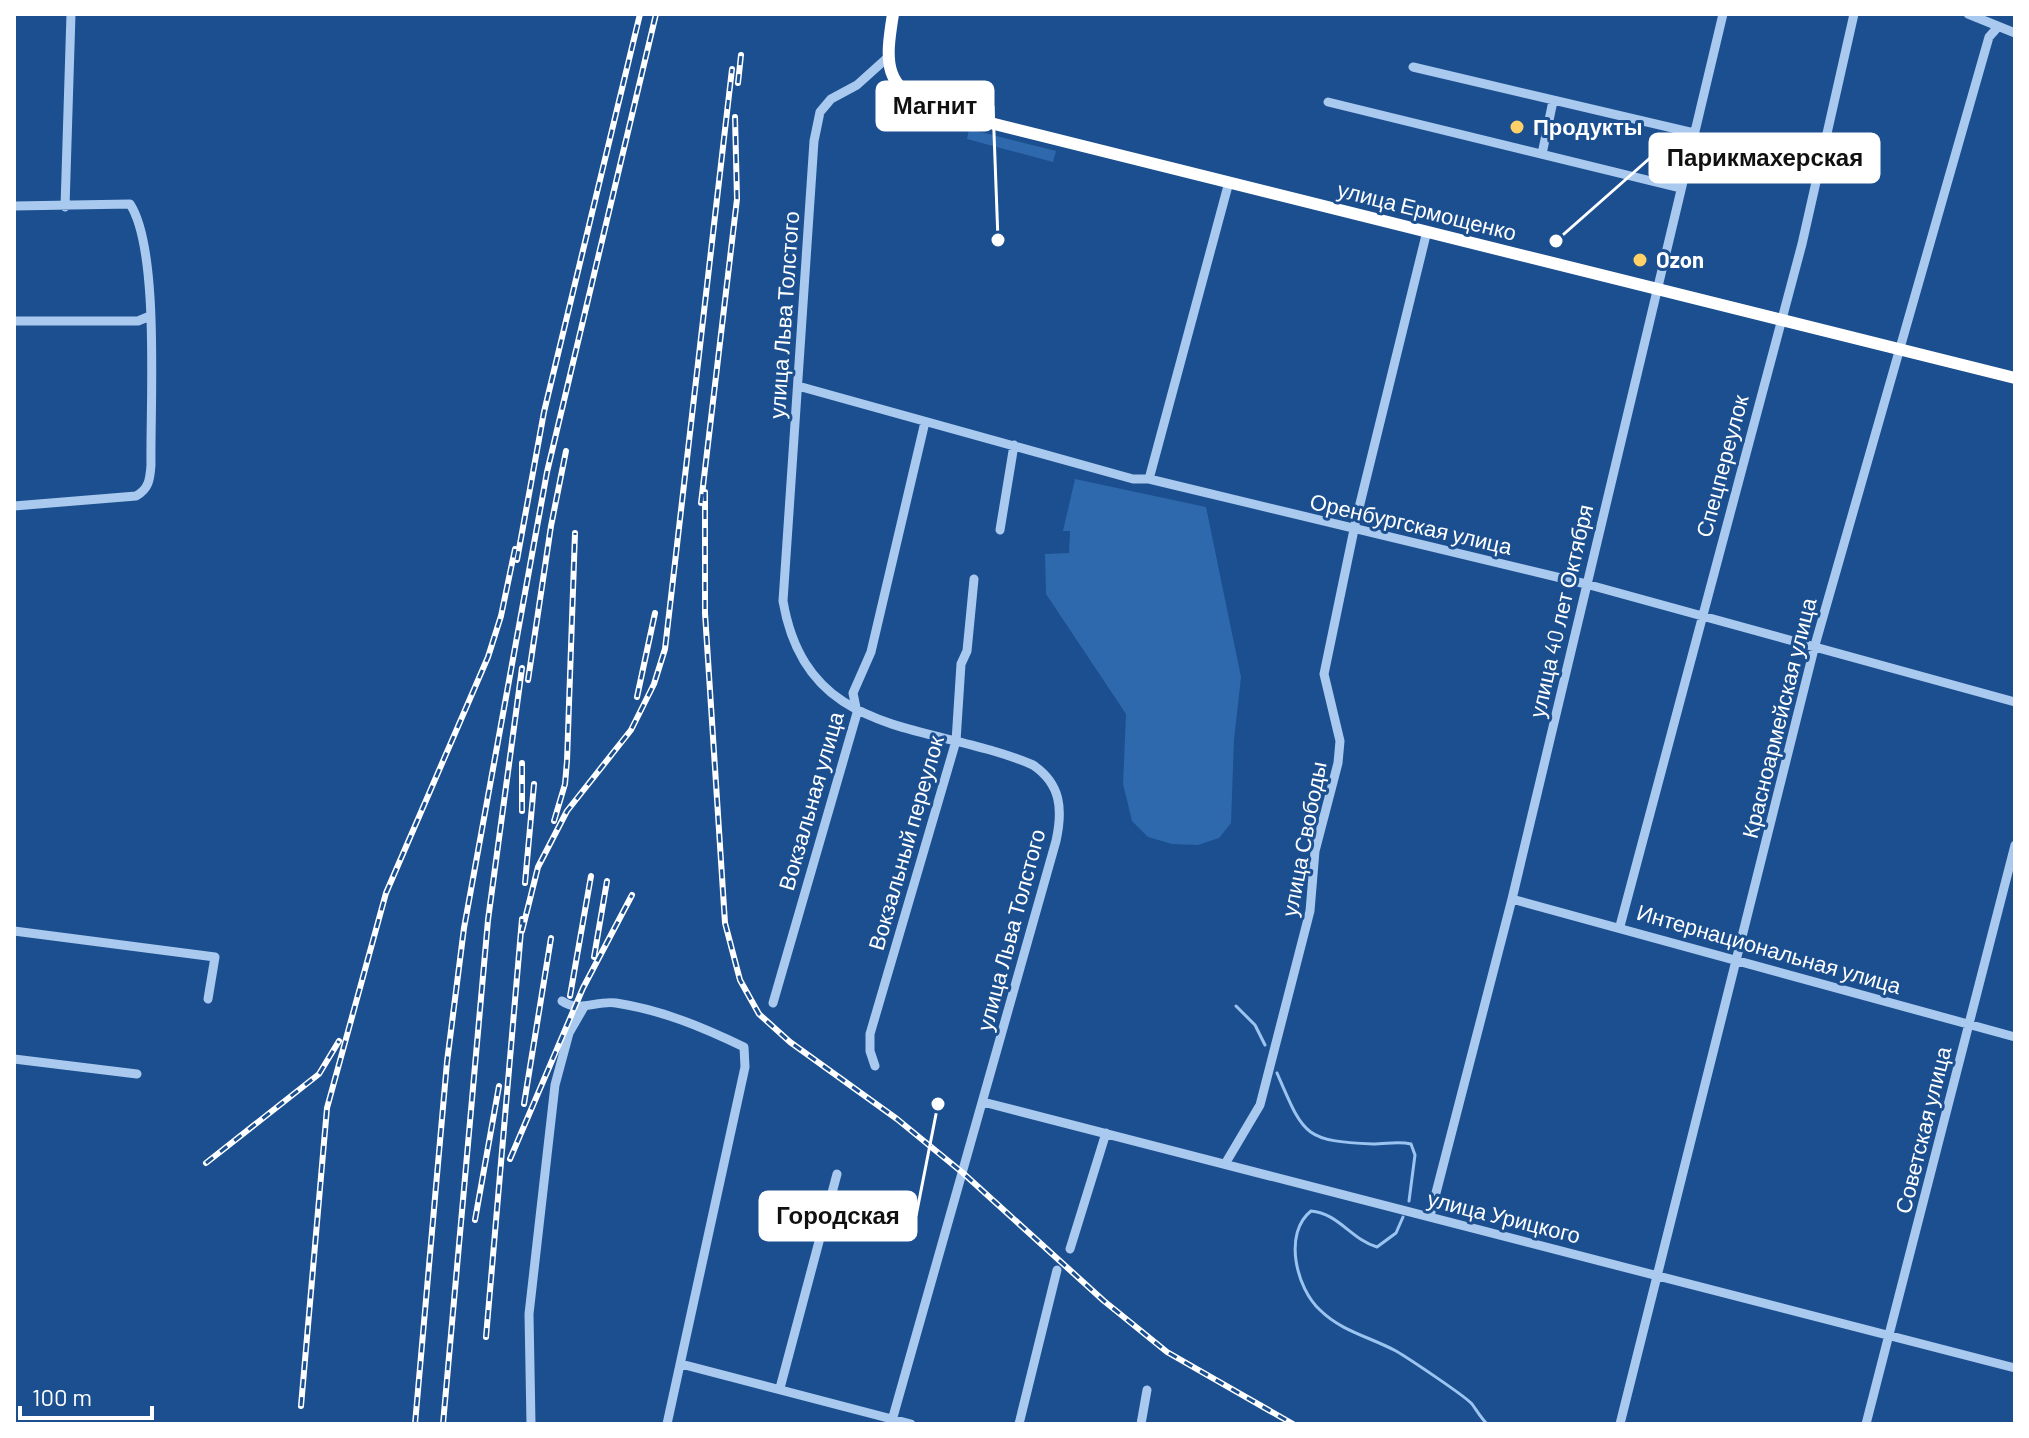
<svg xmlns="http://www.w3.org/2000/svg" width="2029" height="1438" viewBox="0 0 2029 1438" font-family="Barlow,sans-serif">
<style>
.green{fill:#2e69ad}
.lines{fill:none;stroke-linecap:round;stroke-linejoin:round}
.stream{stroke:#9cc4f0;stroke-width:3}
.minor{stroke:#a9c9ee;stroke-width:9}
.highway{stroke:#fff;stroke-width:12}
.rail-casing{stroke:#fff;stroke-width:6}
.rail{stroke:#1b4f8f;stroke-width:3;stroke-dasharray:9;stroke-linecap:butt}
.poi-dot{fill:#ffd166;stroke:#1b4f8f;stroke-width:3}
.labels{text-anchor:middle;stroke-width:6;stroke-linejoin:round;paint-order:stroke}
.poi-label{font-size:22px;font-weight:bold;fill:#fff;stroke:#1b4f8f;text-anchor:start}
.street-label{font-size:22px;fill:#fff;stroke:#1b4f8f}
.leader{fill:none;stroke:#fff;stroke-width:3}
.callout-dot{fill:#fff;stroke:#1b4f8f;stroke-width:3}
.callout{fill:#fff;stroke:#fff;stroke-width:3}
.callout-label{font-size:24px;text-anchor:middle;font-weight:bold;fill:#111}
</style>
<rect width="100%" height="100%" fill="#1b4f8f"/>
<path class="green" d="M969 129 1056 151 1053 162 967 139Z
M1075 479 1206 507 1241 677 1234 740 1231 823 1219 838 1198 845 1172 844 1148 837 1132 821 1123 784 1126 714 1046 594 1045 554 1069 553 1070 531H1063Z"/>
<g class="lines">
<path class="stream" d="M1236 1006 1255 1025 1265 1045
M1277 1073C1304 1135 1303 1141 1373 1144 1387 1144 1398 1141 1411 1144L1415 1155 1409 1201
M1403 1217 1396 1233 1377 1247C1352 1240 1338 1213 1311 1211 1283 1233 1296 1288 1320 1310 1341 1331 1370 1337 1396 1351 1408 1358 1465 1396 1472 1404 1477 1411 1481 1418 1487 1424"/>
<path class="minor" d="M1968 14 2015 33
M887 58 857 85 831 99 820 112 814 141 783 601C807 742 931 721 1033 765 1061 784 1063 809 1056 841L891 1424
M1413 67 1694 133
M1328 102 1680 188
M1542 154 1553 101
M14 206 130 204C160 250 150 405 151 465 150 479 149 489 136 496L14 506
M65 207 71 14
M14 321H138L150 316
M798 386 1133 479H1149L1586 584 2015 702
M1149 479 1229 182
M1000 530 1014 445
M1512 899 2015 1037
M1620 926 1802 244 1854 14
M14 931 215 957 208 999
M562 1001C579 1013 597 1000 616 1003 662 1010 702 1027 744 1047L745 1067 667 1424
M773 1003 857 713 853 693 871 652 925 422
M14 1059 137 1074
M875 1066 870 1051V1034L956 741 961 664 967 651 974 579
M983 1102 2015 1368
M1225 1164 1260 1105 1310 911 1315 851 1338 763 1340 741 1324 674 1356 520 1427 231
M1430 1216 1512 899 1723 14
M1070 1249 1106 1133
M681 1364 911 1424
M780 1388 837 1174
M531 1424 529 1314 555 1085 569 1033 584 1007
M1019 1424 1057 1270
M1141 1424 1147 1390
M1620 1424 1815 645 1989 37 1997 28
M1866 1424 2015 845"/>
<path class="highway" d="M893 14C885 64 883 87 934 109L2015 378"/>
<defs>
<path id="rail" d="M738 83 741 55
M705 492V613L725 923 740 980 759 1014 790 1042 897 1119 963 1173 1104 1301 1167 1352 1293 1424
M701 503 737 199 735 117
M517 560 544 412 640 14
M528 680 551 526 566 451
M637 697 655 613
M522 811V763
M554 821 565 784 567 761 575 533
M525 883 534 784
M522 931 538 867 567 811 631 730 654 684 665 649 732 69
M594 957 607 881
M570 996 591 876
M524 1104 551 938
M510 1159 583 988 632 895
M206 1163 319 1074 339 1041
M475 1220 499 1086
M486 1337 522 919
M301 1406 327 1108 386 893 488 657 501 616 515 549
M415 1424 447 1062 464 928 547 472 656 14
M443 1424 488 920 522 668"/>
</defs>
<use href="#rail" class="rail-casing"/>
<use href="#rail" class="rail"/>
</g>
<g class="poi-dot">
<circle cx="1517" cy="127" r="8"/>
<circle cx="1640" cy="260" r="8"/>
</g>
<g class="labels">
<g class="poi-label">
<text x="1533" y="135">Продукты</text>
<text x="1656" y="268">Ozon</text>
</g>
<g class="street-label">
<text transform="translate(1427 211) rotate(14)" y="8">улица Ермощенко</text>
<text transform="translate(784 315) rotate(-86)" y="8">улица Льва Толстого</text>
<text transform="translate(1722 466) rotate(-75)" y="8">Спецпереулок</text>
<text transform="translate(1411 524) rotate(13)" y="8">Оренбургская улица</text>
<text transform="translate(1561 611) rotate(-77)" y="8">улица 40 лет Октября</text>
<text transform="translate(1779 718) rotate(-76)" y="8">Красноармейская улица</text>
<text transform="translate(811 801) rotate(-74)" y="8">Вокзальная улица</text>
<text transform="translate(1304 839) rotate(-79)" y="8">улица Свободы</text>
<text transform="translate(906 843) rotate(-74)" y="8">Вокзальный переулок</text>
<text transform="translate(1011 930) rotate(-75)" y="8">улица Льва Толстого</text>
<text transform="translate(1769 949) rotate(16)" y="8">Интернациональная улица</text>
<text transform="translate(1923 1130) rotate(-76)" y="8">Советская улица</text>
<text transform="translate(1504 1217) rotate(14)" y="8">улица Урицкого</text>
</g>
</g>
<path class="leader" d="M998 240L993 106M1556 241L1650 158M938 1104L916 1216"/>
<g class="callout-dot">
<circle cx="998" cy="240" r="8"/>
<circle cx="1556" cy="241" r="8"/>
<circle cx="938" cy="1104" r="8"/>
</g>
<g class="callout">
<rect x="877" y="82" width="116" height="48" rx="8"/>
<rect x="1650" y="134" width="229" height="48" rx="8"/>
<rect x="760" y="1192" width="156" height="48" rx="8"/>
</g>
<g class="callout-label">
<text x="935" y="114">Магнит</text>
<text x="1765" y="166">Парикмахерская</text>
<text x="838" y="1224">Городская</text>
</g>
<rect width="2029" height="1438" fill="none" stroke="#ffffff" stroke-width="32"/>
<path d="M20 1406v12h132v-12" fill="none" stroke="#ffffff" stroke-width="4"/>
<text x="32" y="1406" font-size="24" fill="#ffffff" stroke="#1b4f8f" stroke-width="6" paint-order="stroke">100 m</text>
</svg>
